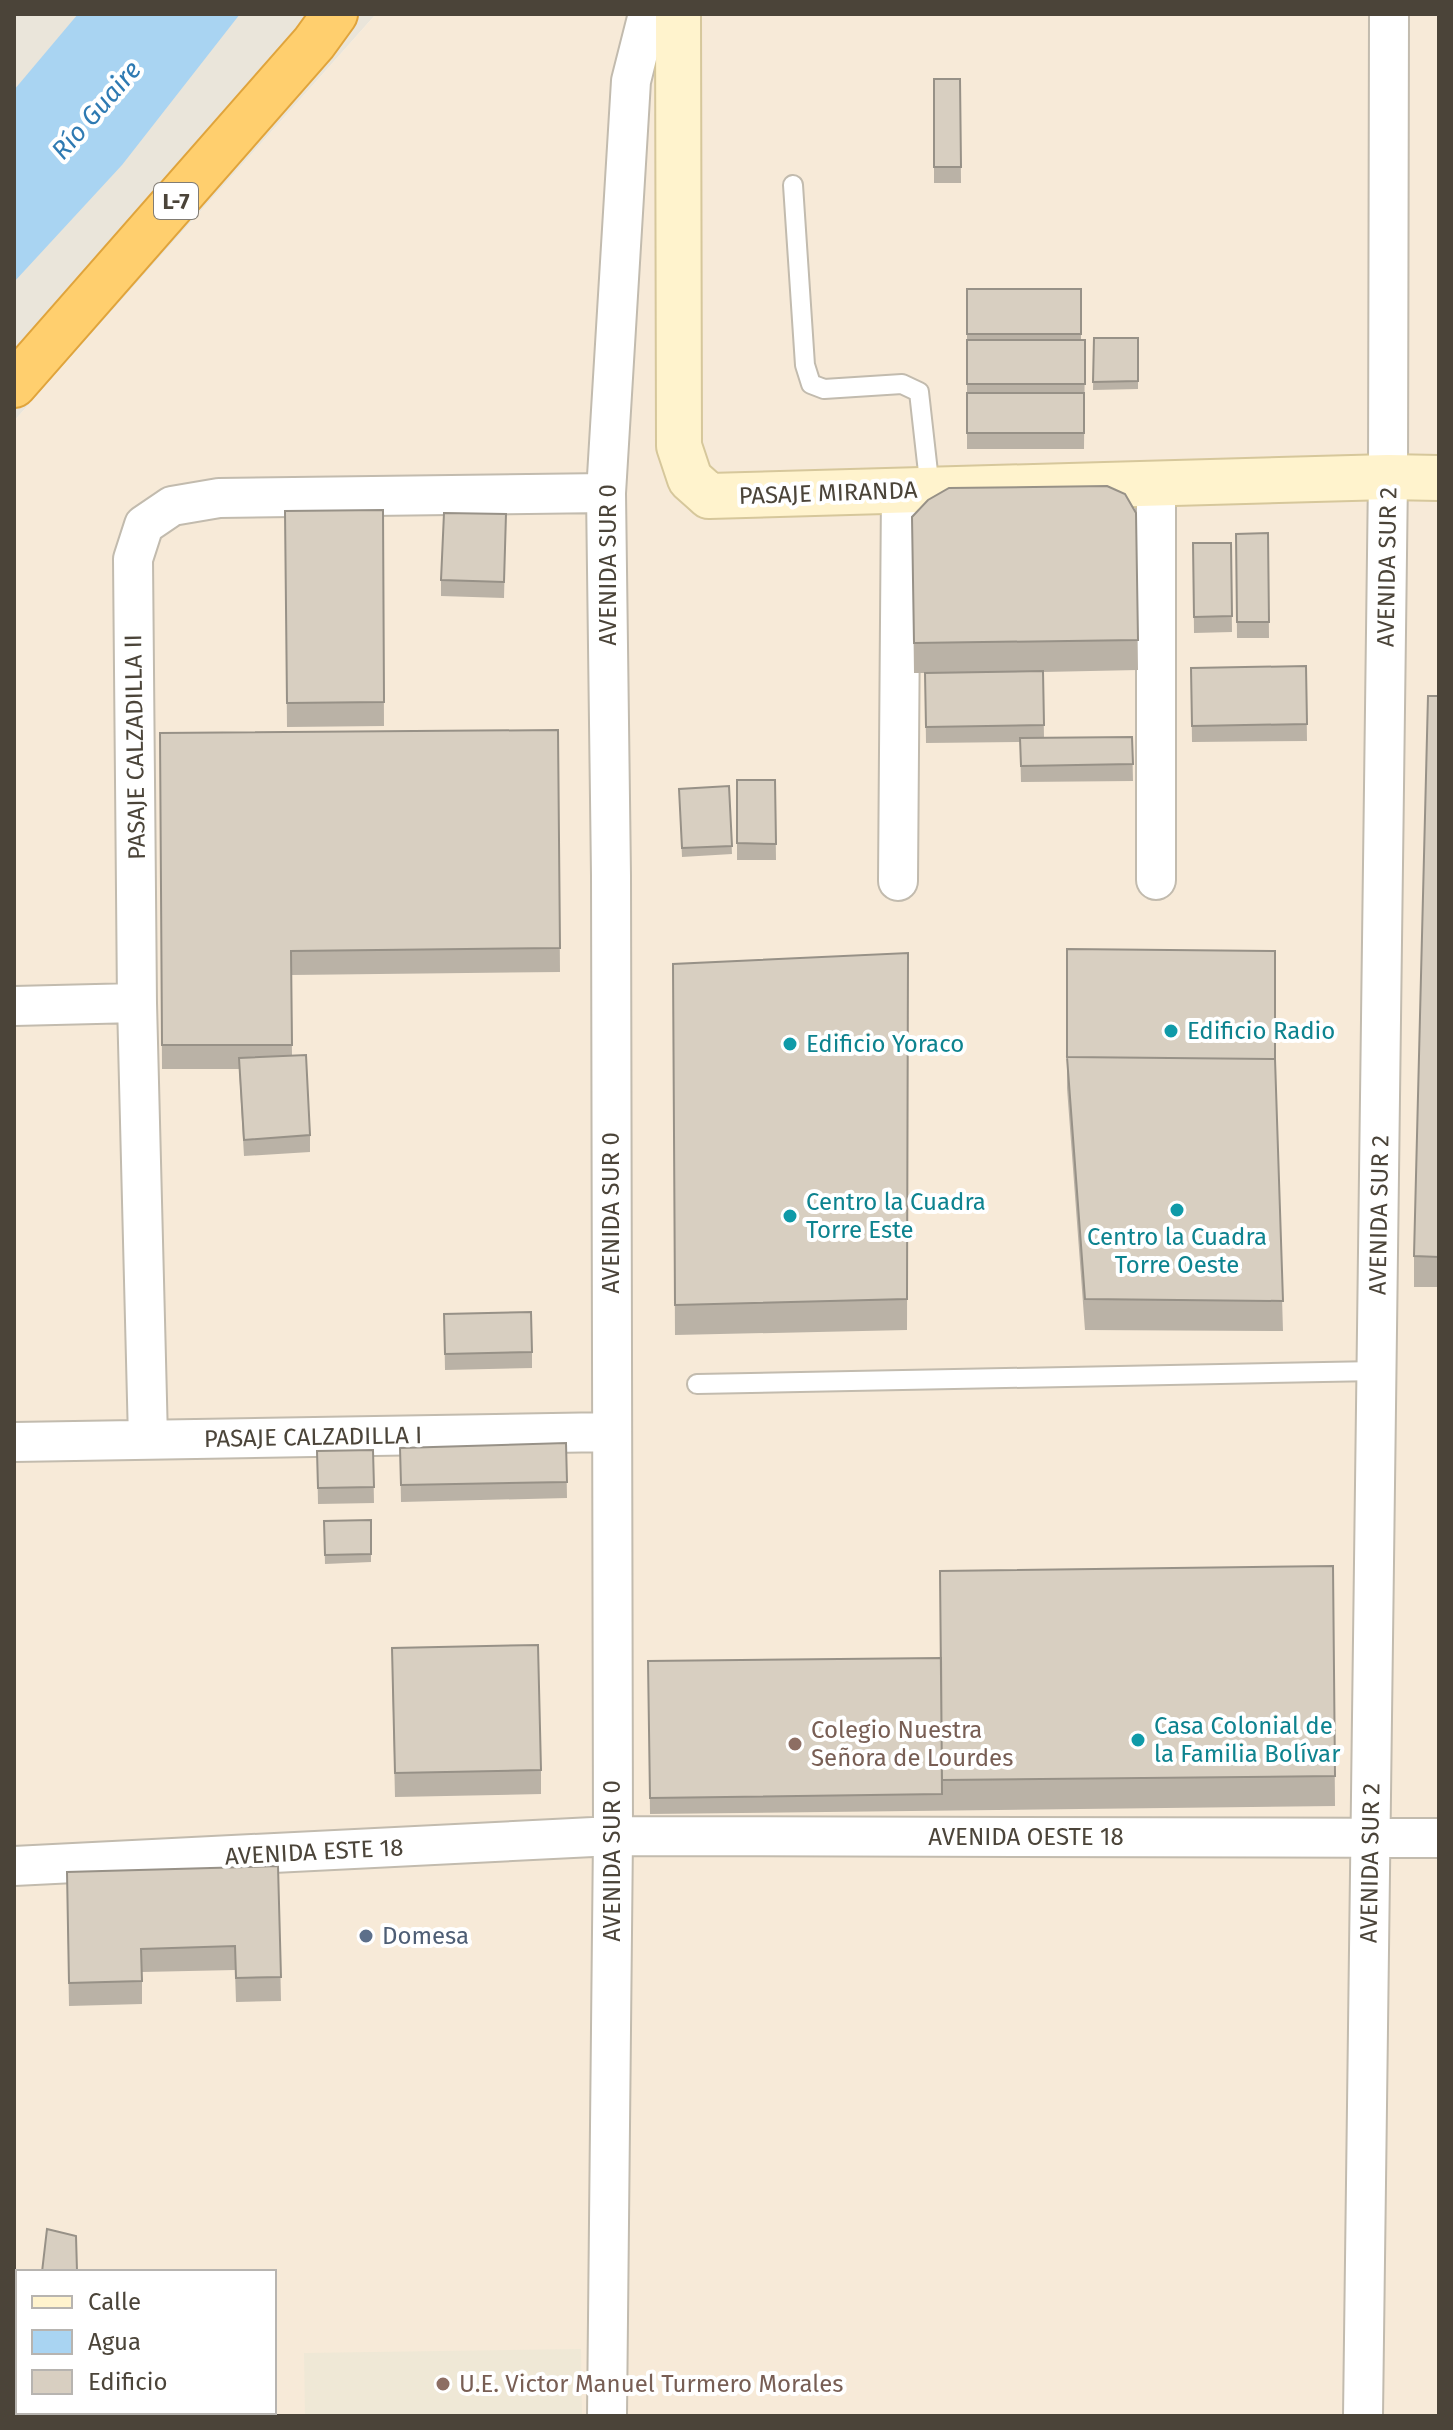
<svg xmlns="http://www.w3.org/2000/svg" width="1453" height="2430" viewBox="0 0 1453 2430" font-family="'Fira Sans',sans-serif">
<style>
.residential{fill:#eae5da}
.commercial{fill:#f7ead8;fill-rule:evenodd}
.education{fill:#efe8d6}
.water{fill:#a9d4f2}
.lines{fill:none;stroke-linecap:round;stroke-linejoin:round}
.service-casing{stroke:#c2bbae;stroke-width:22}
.minor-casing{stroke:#c2bbae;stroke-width:42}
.secondary-casing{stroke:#d6c79b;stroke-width:48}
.motorway-casing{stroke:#e0a43c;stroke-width:48}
.service{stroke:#fff;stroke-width:18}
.minor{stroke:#fff;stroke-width:38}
.secondary{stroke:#fff3cd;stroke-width:44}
.motorway{stroke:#ffcf6e;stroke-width:44}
.wall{fill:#bab2a6}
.building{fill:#d8cfc1;stroke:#979187;stroke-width:2}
.culture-dot{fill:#0f9aa8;stroke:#fff;stroke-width:3}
.education-dot{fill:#8d6e63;stroke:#fff;stroke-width:3}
.service-dot{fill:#5c6f8a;stroke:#fff;stroke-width:3}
.labels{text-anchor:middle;stroke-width:8;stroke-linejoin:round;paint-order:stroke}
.shield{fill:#fff;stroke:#817c74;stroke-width:2}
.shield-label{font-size:22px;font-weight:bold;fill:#4b4439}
.street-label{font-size:24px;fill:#4b4439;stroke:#fff}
.culture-label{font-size:24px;fill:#0d838f;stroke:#fff;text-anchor:start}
.education-label{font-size:24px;fill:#785e54;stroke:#fff;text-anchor:start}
.service-label{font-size:24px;fill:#4e5e75;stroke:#fff;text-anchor:start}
.water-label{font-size:26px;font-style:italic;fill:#2e7ab2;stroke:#fff}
</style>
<rect width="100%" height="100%" fill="#f6f3ec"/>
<path class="residential" d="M14 14H376L14 421Z"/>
<path class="commercial" d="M376 14H1439V2416H14V421ZM18 2272H274V2412H18Z"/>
<path class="education" d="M581 2349 582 2415 305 2416 304 2353Z"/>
<path class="water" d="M78 14H240L122 165 14 282V90Z"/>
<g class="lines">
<defs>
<path id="service" d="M793 185 805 365 811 384 824 389 902 384 919 392 930 490
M697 1384 1377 1371"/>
<path id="minor" d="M1156 880V483
M898 881 901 491
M14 1006 137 1003
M148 1439 137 1003 133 559 144 525 172 506 219 498 606 493
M14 1442 611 1432
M14 1866 613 1836 1439 1838
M607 2416 613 1836 611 875 606 493 631 81 648 14
M1363 2416 1388 477 1389 14"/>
<path id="secondary" d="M678 14 679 446 690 479 709 496 1388 477 1439 478"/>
<path id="motorway" d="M14 385 314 43 335 14"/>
</defs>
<use href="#service" class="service-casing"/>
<use href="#minor" class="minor-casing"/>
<use href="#secondary" class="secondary-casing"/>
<use href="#motorway" class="motorway-casing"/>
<use href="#service" class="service"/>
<use href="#minor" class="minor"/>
<use href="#secondary" class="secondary"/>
<use href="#motorway" class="motorway"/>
</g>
<path class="wall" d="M934 79H960L961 183H934Z
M967 289H1081V340H1085L1084 449H967Z
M1094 338H1138V389L1093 390Z
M383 510 384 726 287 727 285 511Z
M1136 513 1138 670 1043 672 1044 738 1132 737 1133 781 1021 782 1020 742 926 743 925 673H914L912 517Z
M506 514 504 598 441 596V580Z
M1268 533 1269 638H1237L1236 534Z
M1193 543H1231L1232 632 1194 633Z
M1306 666 1307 741 1192 742 1191 668Z
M1439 696V1287H1414V1256Z
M558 730 560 972 291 975 292 1055 310 1135V1152L244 1156 239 1069H162L160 733Z
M737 780H775L776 860H737Z
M729 786 732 854 682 857 679 789Z
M1067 949 1275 1061 1283 1331 1085 1330 1067 1088Z
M908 953 907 1330 675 1335 673 964Z
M444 1314 532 1352V1368L445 1370Z
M566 1443 567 1498 401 1502 400 1448Z
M373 1450 374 1503 318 1504 317 1451Z
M324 1521 371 1554V1562L325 1564Z
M1333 1566 1335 1806 650 1814 648 1661 940 1658Z
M392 1671 541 1770V1794L395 1797Z
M278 1866 281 2001 236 2002 235 1970 142 1972V2004L69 2006 67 1895Z"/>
<path class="building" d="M934 79H960L961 167H934Z
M967 289H1081V334H967Z
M1094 338H1138V381L1093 382Z
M967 340H1085V384H967Z
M967 393H1084V433H967Z
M1107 486 1125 494 1136 513 1138 640 914 643 912 517 928 500 949 488Z
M383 510 384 702 287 703 285 511Z
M444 513 506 514 504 582 441 580Z
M1268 533 1269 622H1237L1236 534Z
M1193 543H1231L1232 616 1194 617Z
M1306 666 1307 724 1192 726 1191 668Z
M1043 671 1044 725 926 727 925 673Z
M1428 696H1439V1257L1414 1256Z
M558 730 560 948 291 951 292 1045H162L160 733Z
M1132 737 1133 764 1021 766 1020 738Z
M737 780H775L776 844 737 843Z
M729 786 732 846 682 848 679 789Z
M1067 949 1275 951V1059L1067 1057Z
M908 953 907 1299 675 1305 673 964Z
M306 1055 310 1135 244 1140 239 1058Z
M1067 1057 1275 1059 1283 1301 1085 1299Z
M531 1312 532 1352 445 1354 444 1314Z
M566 1443 567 1482 401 1485 400 1448Z
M373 1450 374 1487 318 1488 317 1451Z
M371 1520V1554L325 1555 324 1521Z
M1333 1566 1335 1776 942 1780 940 1571Z
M538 1645 541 1770 395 1773 392 1648Z
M941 1658 942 1794 650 1798 648 1661Z
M278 1866 281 1977 236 1978 235 1946 141 1949 142 1981 69 1983 67 1872Z
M47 2229 76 2236 77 2271 42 2272Z"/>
<g class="culture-dot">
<circle cx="1171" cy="1031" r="8"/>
<circle cx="790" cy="1044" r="8"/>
<circle cx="1177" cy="1210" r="8"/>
<circle cx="790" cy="1216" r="8"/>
<circle cx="1138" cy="1740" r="8"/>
</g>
<g class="education-dot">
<circle cx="795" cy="1744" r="8"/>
<circle cx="443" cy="2384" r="8"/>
</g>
<circle class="service-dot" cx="366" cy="1936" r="8"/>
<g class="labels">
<rect class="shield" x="154" y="183" width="44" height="36" rx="6"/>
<g class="shield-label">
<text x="176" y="209">L-7</text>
</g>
<g class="street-label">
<text transform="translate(828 493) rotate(-2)" y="8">PASAJE MIRANDA</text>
<text transform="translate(608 565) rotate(-90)" y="8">AVENIDA SUR 0</text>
<text transform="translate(1387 567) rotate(-89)" y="8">AVENIDA SUR 2</text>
<text transform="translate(135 747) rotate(-91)" y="8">PASAJE CALZADILLA II</text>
<text transform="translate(611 1213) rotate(-90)" y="8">AVENIDA SUR 0</text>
<text transform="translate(1379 1215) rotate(-89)" y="8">AVENIDA SUR 2</text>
<text transform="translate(313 1437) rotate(-1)" y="8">PASAJE CALZADILLA I</text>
<text x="1026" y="1845">AVENIDA OESTE 18</text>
<text transform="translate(314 1852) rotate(-3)" y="8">AVENIDA ESTE 18</text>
<text transform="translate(612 1861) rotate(-90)" y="8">AVENIDA SUR 0</text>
<text transform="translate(1370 1863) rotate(-89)" y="8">AVENIDA SUR 2</text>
</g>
<g class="culture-label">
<text x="1187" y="1039">Edificio Radio</text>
<text x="806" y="1052">Edificio Yoraco</text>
<text x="806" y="1210">Centro la Cuadra<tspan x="806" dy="28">Torre Este</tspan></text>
<text x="1177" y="1245" text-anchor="middle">Centro la Cuadra<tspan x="1177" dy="28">Torre Oeste</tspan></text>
<text x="1154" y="1734">Casa Colonial de<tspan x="1154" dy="28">la Familia Bolívar</tspan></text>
</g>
<g class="education-label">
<text x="811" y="1738">Colegio Nuestra<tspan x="811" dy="28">Señora de Lourdes</tspan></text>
<text x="459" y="2392">U.E. Victor Manuel Turmero Morales</text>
</g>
<g class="service-label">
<text x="382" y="1944">Domesa</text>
</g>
<g class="water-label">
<text transform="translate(96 110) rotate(-49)" y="9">Río Guaire</text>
</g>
</g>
<rect width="1453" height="2430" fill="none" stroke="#4b4439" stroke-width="32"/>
<rect x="16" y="2270" width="260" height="144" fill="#ffffff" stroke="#b7b4b0" stroke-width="2"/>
<rect x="32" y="2296" width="40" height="12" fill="#fff3cd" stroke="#b7b4b0" stroke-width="2"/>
<text x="88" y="2310" font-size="24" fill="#4b4439">Calle</text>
<rect x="32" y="2330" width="40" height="24" fill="#a9d4f2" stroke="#b7b4b0" stroke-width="2"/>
<text x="88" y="2350" font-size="24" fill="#4b4439">Agua</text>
<rect x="32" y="2370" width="40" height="24" fill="#d8cfc1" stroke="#b7b4b0" stroke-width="2"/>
<text x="88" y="2390" font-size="24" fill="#4b4439">Edificio</text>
</svg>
